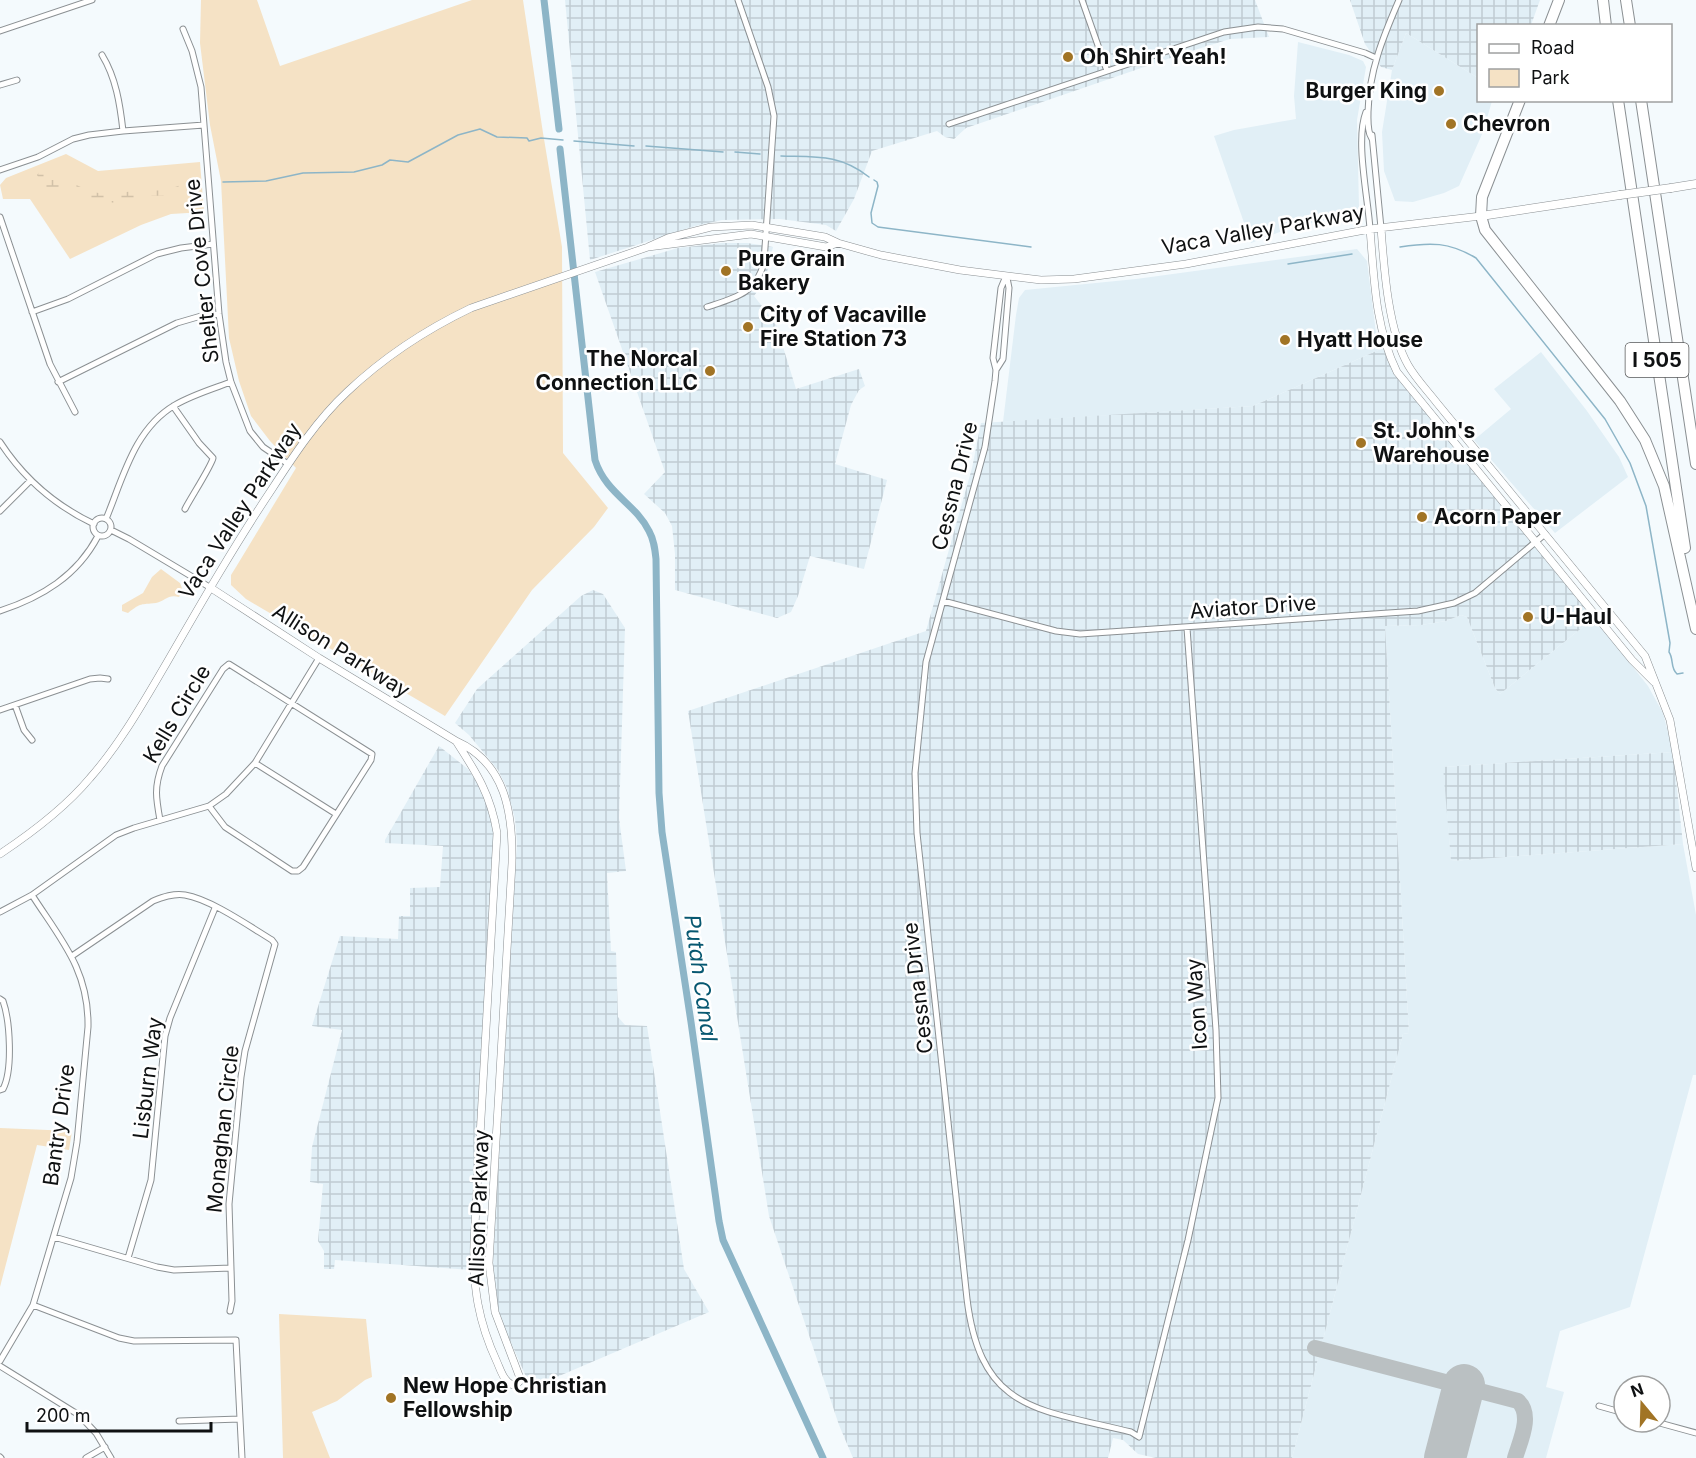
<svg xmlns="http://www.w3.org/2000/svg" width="1696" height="1458" viewBox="0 0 1696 1458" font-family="Inter,sans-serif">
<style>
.built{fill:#e1eff6}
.industrial{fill:url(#industrial-grid)}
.green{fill:#f5e2c5}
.wetland{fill:url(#wetland-marsh)}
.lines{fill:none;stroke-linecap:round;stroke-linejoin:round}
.stream{stroke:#8db5c7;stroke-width:1.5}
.canal{stroke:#8db5c7;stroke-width:7}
.taxiway{stroke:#bac0c2;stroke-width:16}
.runway{stroke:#bac0c2;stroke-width:42}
.minor-casing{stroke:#8b9093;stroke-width:7}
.tertiary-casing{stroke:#8b9093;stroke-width:8}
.secondary-casing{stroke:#8b9093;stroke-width:9}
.motorway-casing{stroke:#8b9093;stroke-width:12}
.minor{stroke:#fff;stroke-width:5}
.tertiary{stroke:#fff;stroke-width:7}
.secondary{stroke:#fff;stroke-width:8}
.motorway{stroke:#fff;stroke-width:10}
.secondary-bridge-casing{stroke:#8b9093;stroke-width:9;stroke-linecap:butt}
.secondary-bridge{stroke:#fff;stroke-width:8}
.poi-dot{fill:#a17425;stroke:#fff;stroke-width:2}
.labels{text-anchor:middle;stroke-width:5;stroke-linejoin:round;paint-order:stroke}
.shield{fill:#fff;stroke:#575859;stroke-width:1.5}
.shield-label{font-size:20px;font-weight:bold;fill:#0f1112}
.poi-label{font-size:21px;font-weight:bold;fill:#0f1112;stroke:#fff;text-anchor:start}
.street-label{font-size:21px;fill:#0f1112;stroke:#fff}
.water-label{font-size:22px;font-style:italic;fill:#075871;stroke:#fff}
</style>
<defs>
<pattern id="industrial-grid" width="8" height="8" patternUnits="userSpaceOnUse" patternTransform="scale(1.5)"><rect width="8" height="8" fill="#e1eff6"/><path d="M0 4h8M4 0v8" fill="none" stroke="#c0ccd2"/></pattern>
<pattern id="wetland-marsh" width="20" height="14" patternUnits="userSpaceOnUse" patternTransform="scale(1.5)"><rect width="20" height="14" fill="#f5e2c5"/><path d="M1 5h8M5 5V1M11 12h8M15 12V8" fill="none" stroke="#d1c1a8"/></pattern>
</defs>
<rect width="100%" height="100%" fill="#f4fafd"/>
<path class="built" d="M1406 33 1478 78V100L1492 101 1483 132 1459 186 1444 193 1413 202 1395 201 1384 171 1382 132 1392 70Z
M1298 42 1349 55 1363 61 1366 67 1357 120 1359 207 1353 215 1295 226 1251 243 1214 136 1234 130 1296 119 1294 96Z
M1357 249 1367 261 1376 333 1383 348 1253 406 1003 422 1016 315 1019 298 1025 290 1136 279Z
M1541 352 1587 411 1619 457 1628 477 1555 533 1474 440 1511 409 1494 389Z
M1461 615 1467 617 1495 688 1500 694 1594 618 1648 686 1663 713 1673 752 1444 767 1451 861 1683 844 1696 915V1075H1693L1630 1307 1560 1331 1546 1387 1564 1392 1546 1458H1292L1403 1034 1409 1033 1385 626 1421 625 1446 621Z"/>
<path class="industrial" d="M565 0H1255L1269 37 1230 39 1185 53 966 128 954 139 945 137 937 131 872 151 854 199 836 231 826 225 780 219 722 220 695 226 590 260Z
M1350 0H1540L1531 25 1478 26V78L1406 33 1392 70 1381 67 1365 44Z
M722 243H747L773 247 767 272 762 285 754 296 776 324 796 389 859 369 865 386 859 390 851 405 835 464 887 480 864 569 810 556 798 596 791 612 777 618 675 590V554L672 526 665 513 644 494 665 472 595 272 678 248Z
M1383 348 1388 360 1404 386 1594 618 1500 694 1495 688 1467 617 1461 615 1446 621 1421 625 1385 626 1409 1033 1403 1034 1292 1458H1156L1138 1454 1123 1440 1113 1438 1108 1458H853L839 1425 769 1216 688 711 926 631 972 468 981 423 1253 406Z
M593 590 603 594 625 628 619 818 626 871 607 873 611 951 616 952 618 1017 625 1025 647 1026 684 1269 709 1312 531 1388 501 1320 496 1298 493 1263 517 842 515 819 507 788 498 770 469 735 455 723 477 689 581 596Z
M439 746 468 769 480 787 485 797 493 826V866L488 930 471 1270 335 1260 334 1269H324V1251L318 1241 323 1184 310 1182 312 1147 342 1030 312 1026 340 936 398 939 399 916H410V888L440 887 443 846 385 843V840Z
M1673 752 1683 844 1451 861 1443 767Z"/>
<path class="green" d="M201 0H257L280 66 472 0H523L543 133 562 247 563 453 608 508 594 527 532 590 445 716 246 599 231 585V575L236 567 296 468 270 441 251 416 239 381 229 338 221 181 210 125 200 43Z
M66 154 98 171 200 162 204 212 171 214 141 225 70 259 30 199H3L0 185 6 178Z
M161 569 180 583 183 591 179 597C168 594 165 601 156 603 140 605 142 602 128 613L122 611V605L143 593 152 577Z
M0 1128 72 1131 69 1150 37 1145 0 1287Z
M279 1314 366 1319 372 1377 365 1380 337 1401 312 1412 330 1458H283Z"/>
<path class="wetland" d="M54 166 58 176 89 191 103 194 172 188 190 182 195 183V187C174 205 149 187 126 204L98 201 65 186 59 190H46L37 175 41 170Z"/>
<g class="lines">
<path class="stream" d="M574 141 634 146
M646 146 723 152
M735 152 760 154
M781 156C816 157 840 154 869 177
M874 180 877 182 878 186 871 213 872 223 878 227 1031 247
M223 182 266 181 303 173 354 172 382 165 390 160 408 162 458 135 480 129 497 137 527 138 529 141 541 138 563 140
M1400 247C1431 242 1449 242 1476 258L1605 419 1630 463 1646 506 1670 643 1669 652C1674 659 1670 668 1677 674L1683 673
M1288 264 1352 254"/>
<path class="canal" d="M544 0 559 129
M560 149 595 460C606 494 636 504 649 531 654 540 655 549 656 559L659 793 662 832 691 1022 719 1221 723 1240 823 1458"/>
<path class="taxiway" d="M1315 1348 1518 1401C1533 1415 1520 1441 1515 1458"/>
<path class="runway" d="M1445 1458 1464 1385"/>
<defs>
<path id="minor" d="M1082 0 1107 71
M183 29 192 51 201 87 219 314 226 362 231 382 250 431 263 447 288 464
M0 31 92 0
M102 55C116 78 120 104 123 131
M0 85 17 80
M1366 112C1355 140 1368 197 1370 229
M949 124 1224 32 1258 27 1283 29 1365 53 1376 58
M1372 135 1381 228
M1372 139C1367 131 1368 121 1368 112 1369 71 1383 37 1399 0
M0 170 38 157 73 139 89 135 123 131 204 125
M0 217 50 364 75 412
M1006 276 1001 288 993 358 996 370 995 381 985 447 926 662 915 773 917 833 967 1299C981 1412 1038 1409 1131 1432L1139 1437 1188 1240 1218 1098 1216 1030 1187 628
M707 307C735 298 757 293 764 262L774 116 768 87 738 0
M32 312 68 299 157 254 181 248 213 244
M996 370 1003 359 1009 288 1007 278
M58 382 177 323 201 316 219 314
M173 406 199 443 213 458C212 465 190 499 185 509
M0 442C24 479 54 505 94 524
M0 511 30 481
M93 527a9 9 0 1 1 18 0a9 9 0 1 1-18 0Z
M106 519C123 478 134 429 175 405 192 395 212 389 231 382
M111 530 129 539 211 588
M943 601 1056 631 1080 634 1418 611 1454 603 1475 593 1545 534
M0 611C42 597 77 576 98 536
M15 705 24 730 32 740
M0 710 90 679 100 678 108 679
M255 763 336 814
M160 820C156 798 154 787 162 766L223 669 229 664 372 754 371 760 303 867 298 871H292L225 827 209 806
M0 912 32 895 116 835 134 828 209 806 226 794 255 763 319 658
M72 956 153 901C163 897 174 893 185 895 210 899 249 926 272 940L275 944 245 1051 241 1077 229 1204 232 1301 230 1311
M0 999 3 1001C10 1021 13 1070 3 1089L0 1090
M54 1237 157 1267 174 1270 231 1268
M128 1258 151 1180 165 1036 170 1018 215 908
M33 1305 119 1338 134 1341 236 1340 242 1458
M0 1361 33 1305 71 1178 77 1142 88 1027C89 970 61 940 32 895
M0 1366 79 1415 96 1433 111 1458
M1599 1406 1624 1413
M179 1421 240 1419
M1656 1422 1696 1433
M0 1457 1 1458
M86 1458 105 1447"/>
<path id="tertiary" d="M1381 228C1384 268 1388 330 1408 365 1416 379 1427 390 1437 403L1645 656 1670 720 1696 868
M1370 229C1374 277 1375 328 1397 372L1632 660 1654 682
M838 243 881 255 960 270 1041 280 1074 279 1186 264 1370 229 1481 216
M211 588 319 658 456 741C506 763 513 814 512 863L489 1263 495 1312 520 1378 519 1382 513 1385C504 1382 501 1371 497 1362 478 1321 473 1288 474 1243L497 833C491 795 476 772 456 741
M0 854C33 832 65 808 90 778 120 744 143 703 166 664 200 605 234 546 272 489 294 455 317 420 347 392 384 357 425 330 471 308L648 247 668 238 711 227 752 225 825 237 838 243 826 247 751 234 648 247"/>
<path id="secondary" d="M1671 188 1696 184
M1481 216 1620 195"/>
<path id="motorway" d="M1603 0 1606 26
M1626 0 1630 26
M1549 26 1559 0
M1520 100 1482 197 1481 216 1485 230 1620 401 1645 440 1664 486 1696 629
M1618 100 1685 548
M1641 100 1696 464"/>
</defs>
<use href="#minor" class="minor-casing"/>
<use href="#tertiary" class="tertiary-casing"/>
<use href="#secondary" class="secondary-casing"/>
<use href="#motorway" class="motorway-casing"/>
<use href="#minor" class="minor"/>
<use href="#tertiary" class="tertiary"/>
<use href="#secondary" class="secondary"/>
<use href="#motorway" class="motorway"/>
<defs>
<path id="secondary-bridge" d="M1620 195 1671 188"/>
</defs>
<use href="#secondary-bridge" class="secondary-bridge-casing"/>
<use href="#secondary-bridge" class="secondary-bridge"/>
</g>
<g class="poi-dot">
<circle cx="1068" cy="57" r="6"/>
<circle cx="1439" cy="91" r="6"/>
<circle cx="1451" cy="124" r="6"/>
<circle cx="726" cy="271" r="6"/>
<circle cx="748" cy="327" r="6"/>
<circle cx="1285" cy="340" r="6"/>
<circle cx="710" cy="371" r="6"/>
<circle cx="1361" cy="443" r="6"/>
<circle cx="1422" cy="517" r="6"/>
<circle cx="1528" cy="617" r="6"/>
<circle cx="391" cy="1398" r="6"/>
</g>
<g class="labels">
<rect class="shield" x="1625.5" y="343" width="63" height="34" rx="4.5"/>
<g class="shield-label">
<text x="1657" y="367">I 505</text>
</g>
<g class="poi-label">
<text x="1080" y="64">Oh Shirt Yeah!</text>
<text x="1427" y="98" text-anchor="end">Burger King</text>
<text x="1463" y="131">Chevron</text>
<text x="738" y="266">Pure Grain<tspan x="738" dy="24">Bakery</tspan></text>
<text x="760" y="322">City of Vacaville<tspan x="760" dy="24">Fire Station 73</tspan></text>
<text x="1297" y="347">Hyatt House</text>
<text x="698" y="366" text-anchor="end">The Norcal<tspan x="698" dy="24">Connection LLC</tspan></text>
<text x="1373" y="438">St. John's<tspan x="1373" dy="24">Warehouse</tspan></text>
<text x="1434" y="524">Acorn Paper</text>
<text x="1540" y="624">U-Haul</text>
<text x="403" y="1393">New Hope Christian<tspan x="403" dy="24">Fellowship</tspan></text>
</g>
<g class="street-label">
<text transform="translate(1263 230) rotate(-10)" y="7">Vaca Valley Parkway</text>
<text transform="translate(202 271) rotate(-96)" y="7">Shelter Cove Drive</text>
<text transform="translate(955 486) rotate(-76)" y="7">Cessna Drive</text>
<text transform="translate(240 511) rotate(-57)" y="7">Vaca Valley Parkway</text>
<text transform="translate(1253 607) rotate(-4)" y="7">Aviator Drive</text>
<text transform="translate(341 651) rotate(32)" y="7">Allison Parkway</text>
<text transform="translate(177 714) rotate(-59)" y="7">Kells Circle</text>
<text transform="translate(918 988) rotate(-97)" y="7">Cessna Drive</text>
<text transform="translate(1197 1004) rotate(-94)" y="7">Icon Way</text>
<text transform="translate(148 1078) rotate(-83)" y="7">Lisburn Way</text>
<text transform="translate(59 1125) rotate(-82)" y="7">Bantry Drive</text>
<text transform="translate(223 1129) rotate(-84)" y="7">Monaghan Circle</text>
<text transform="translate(479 1208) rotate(-88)" y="7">Allison Parkway</text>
</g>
<g class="water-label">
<text transform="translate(701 978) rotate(82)" y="8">Putah Canal</text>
</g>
</g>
<rect x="1477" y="24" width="195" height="78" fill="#ffffff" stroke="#9fa0a0" stroke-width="1.5"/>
<rect x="1489" y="44" width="30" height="9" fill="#ffffff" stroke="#9fa0a0" stroke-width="1.5"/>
<text x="1531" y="54" font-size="18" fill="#0f1112">Road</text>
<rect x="1489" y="69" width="30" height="18" fill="#f5e2c5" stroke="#9fa0a0" stroke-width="1.5"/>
<text x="1531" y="84" font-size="18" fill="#0f1112">Park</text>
<g transform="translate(1642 1404) rotate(341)"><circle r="28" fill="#ffffff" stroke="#9fa0a0" stroke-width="1.5"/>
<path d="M0-4.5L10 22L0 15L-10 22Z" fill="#a17425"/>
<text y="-9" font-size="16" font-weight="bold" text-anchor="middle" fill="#0f1112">N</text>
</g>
<path d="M27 1422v9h184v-9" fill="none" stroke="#0f1112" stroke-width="3"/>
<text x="36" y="1422" font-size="18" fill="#0f1112" stroke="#ffffff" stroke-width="4.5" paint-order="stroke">200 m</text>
</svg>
